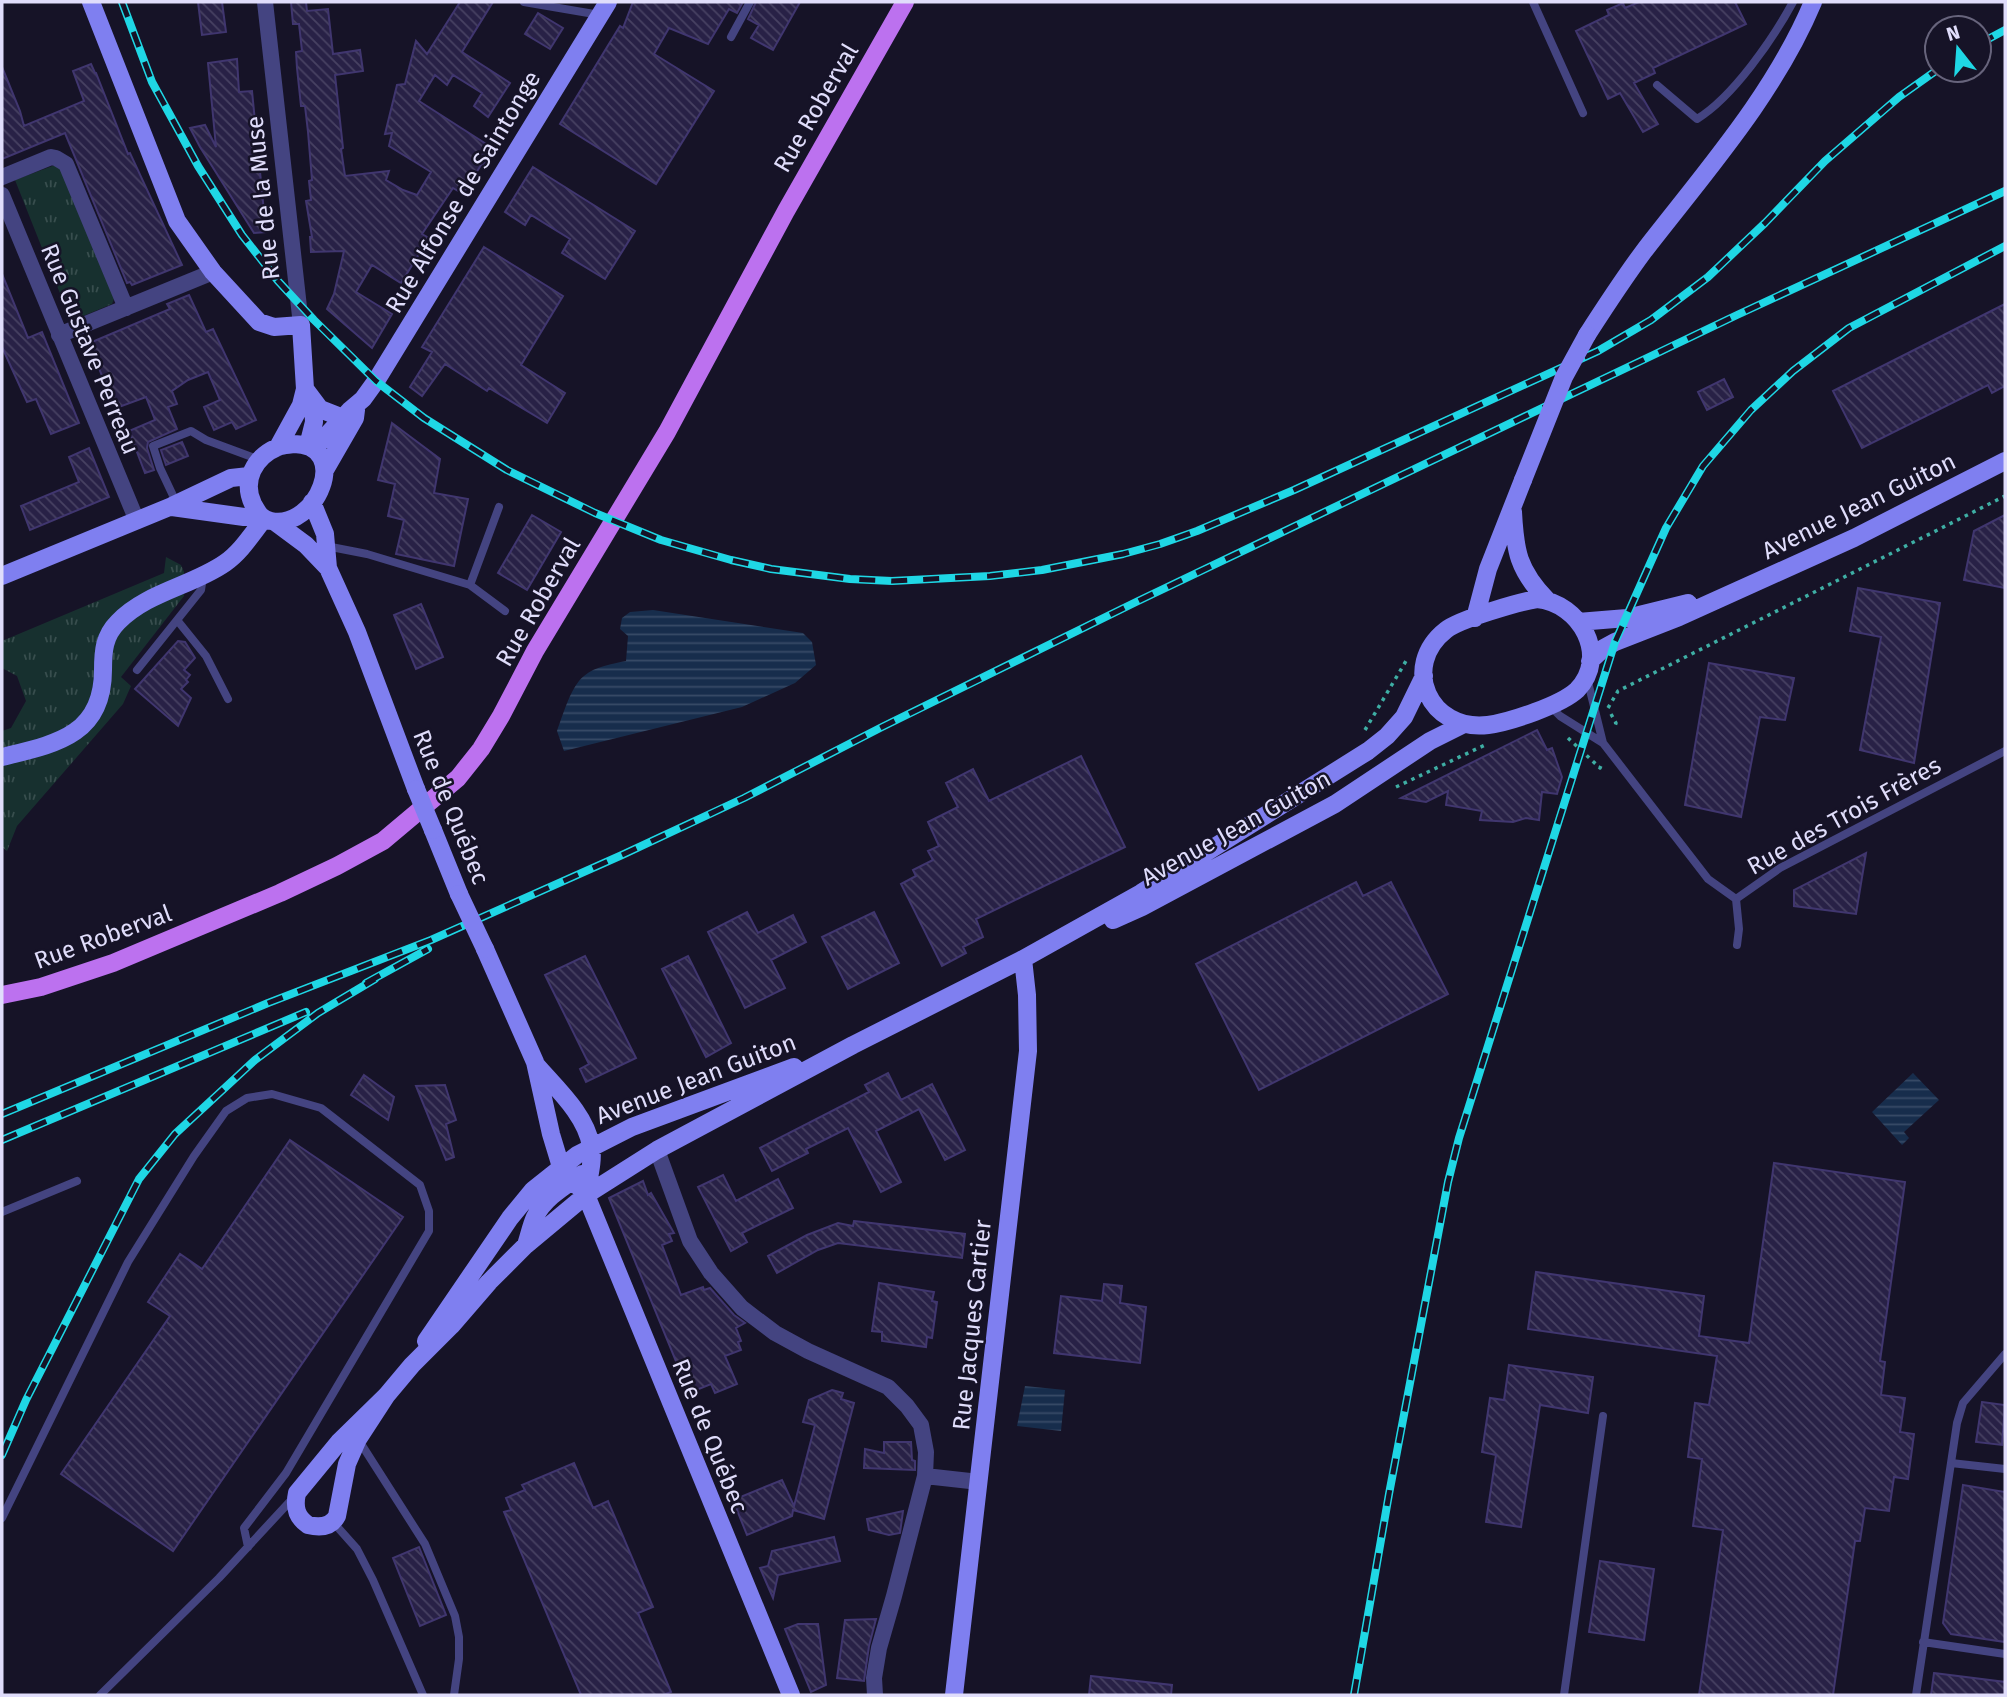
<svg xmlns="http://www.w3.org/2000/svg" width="2007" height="1697" viewBox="0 0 2007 1697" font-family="'Fira Sans',sans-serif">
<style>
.grass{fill:url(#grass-tufts)}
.water{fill:url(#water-rules)}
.building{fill:url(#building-back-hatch);stroke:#40366f;stroke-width:2}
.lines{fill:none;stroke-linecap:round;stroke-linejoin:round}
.path{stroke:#3eaea4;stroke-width:3.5;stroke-dasharray:3.5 5;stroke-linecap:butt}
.lane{stroke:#444481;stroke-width:8}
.street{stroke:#444481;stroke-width:16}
.secondary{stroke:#7f7ff0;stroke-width:18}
.primary{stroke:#bc71ef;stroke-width:18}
.rail-casing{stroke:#1fd7e5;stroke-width:8}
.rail{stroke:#161327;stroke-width:5;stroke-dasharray:16;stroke-linecap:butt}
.secondary-bridge{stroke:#7f7ff0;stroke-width:18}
.labels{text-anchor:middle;stroke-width:5;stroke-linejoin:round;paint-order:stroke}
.street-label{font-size:24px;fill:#e0ddfb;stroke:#161327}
</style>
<defs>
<pattern id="grass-tufts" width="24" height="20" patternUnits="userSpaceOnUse" patternTransform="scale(1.75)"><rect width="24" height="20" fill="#17302f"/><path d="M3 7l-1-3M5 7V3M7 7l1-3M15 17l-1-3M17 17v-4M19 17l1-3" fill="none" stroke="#384e4e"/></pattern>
<pattern id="water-rules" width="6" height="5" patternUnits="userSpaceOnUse" patternTransform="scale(1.75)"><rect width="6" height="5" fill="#172d4c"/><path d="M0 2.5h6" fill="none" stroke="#384b67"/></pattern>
<pattern id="building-back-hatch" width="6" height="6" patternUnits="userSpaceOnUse" patternTransform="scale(1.75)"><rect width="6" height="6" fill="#282146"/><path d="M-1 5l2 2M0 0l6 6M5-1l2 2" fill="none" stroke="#474162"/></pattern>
</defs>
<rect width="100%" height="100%" fill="#161327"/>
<path class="grass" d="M55 165 63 169 115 296 112 304 71 321 15 180Z
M166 557 181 565 184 572V596L121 677 131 686 123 704 17 826 7 851 2 847V731L11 728 26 701 17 676 2 668V641L164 573Z"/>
<path class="water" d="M653 610 803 633 812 642 816 665 795 683 742 707 564 751 557 731C563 715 571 686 584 676 596 666 612 664 626 661L628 636 620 629 622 618 630 612Z
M1913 1073 1939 1100 1904 1132 1909 1138 1902 1145 1872 1112Z
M1025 1386 1065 1390 1061 1431 1017 1426Z"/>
<path class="building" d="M198 2H222L226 32 202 35Z
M291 2H306L307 11 328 9 333 54 360 50 363 71 335 75 343 148 341 149 345 176 389 171 386 180 403 190 417 195 431 172 389 146 392 133 385 134 397 85 405 84 416 41 427 54 460 2H493L462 52 510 83 488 117 474 106 482 93 453 75 447 85 435 75 419 101 494 149 483 166 481 165 463 194 453 188 422 234 429 238 401 283 372 265 356 292 392 314 372 348 327 309 334 294 344 251 311 252 310 237H312L306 201 311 200 309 181 312 180 308 132 305 106H301L297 68 296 52 302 51 299 24H293Z
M633 2H743L737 13 729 9 708 44 669 28 654 54 714 91 656 184 560 124 620 26 623 28Z
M756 2H800L773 50 751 38 759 25 748 19Z
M1639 2H1735L1746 24 1653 68 1655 73 1634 83 1658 124 1643 132 1620 93 1608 99 1576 31 1609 15 1607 10 1623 3 1625 8Z
M538 13 563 28 550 49 525 34Z
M237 59 239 92 252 91 266 232 254 233 200 147 190 128 205 125 216 147 208 63Z
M91 64 95 73H96L128 154 130 153 182 265 132 285 130 282 127 283 65 133 2 159V67L20 111 24 126 84 101 73 71Z
M533 167 635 231 605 279 562 253 570 239 531 215 525 225 505 212Z
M484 247 563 296 521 365 565 393 547 423 489 388 487 391 445 364 422 396 410 387 432 352 422 347Z
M2 274 28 338 42 332 79 423 51 434 36 399 27 402 2 347Z
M189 295 206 332 213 329 256 420 236 429 232 422 214 430 204 407 220 400 208 372 188 380 172 391 177 404 168 407 177 429 148 442 147 448 154 470 145 473 129 431 155 420 146 397 119 407 117 401 113 403 90 346 94 345 92 342 170 309 167 304Z
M2005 304V386L1992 393 1988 385 1862 448 1833 391Z
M1724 379 1733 397 1707 410 1698 392Z
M392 423 440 459 434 493 468 499 454 566 396 554 404 520 388 516 395 484 378 480Z
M182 442 188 456 166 465 161 450Z
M89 448 109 497 30 530 21 506 79 482 69 457Z
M532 515 561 532 527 590 498 573Z
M2005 515V588L1964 580 1974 531Z
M1858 588 1940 603 1914 763 1860 750 1881 637 1850 631Z
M421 604 443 657 416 669 394 615Z
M178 641 185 642 195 658 184 670 190 675 186 680 188 682 181 689 191 698 178 726 135 689Z
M1709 663 1794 678 1785 720 1760 717 1741 817 1685 805Z
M1537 730 1547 750 1552 748 1562 777 1557 794 1542 792 1539 820 1526 818 1513 822 1480 820 1482 811 1446 805 1448 791 1426 802 1401 798Z
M1081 756 1125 847 976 919 983 937 963 947 966 953 942 966 901 884 916 876 913 870 933 860 928 851 939 846 928 822 958 807 946 783 973 769 989 801Z
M1866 853 1856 914 1794 906V890Z
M1356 882 1363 896 1391 882 1448 994 1259 1090 1196 964Z
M747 912 758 933 793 915 806 942 771 960 785 988 745 1008 708 932Z
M874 912 899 963 848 989 822 937Z
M585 956 636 1058 586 1082 580 1069 589 1064 545 975Z
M688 956 731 1043 706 1057 662 969Z
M888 1073 901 1100 932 1084 965 1150 945 1160 919 1109 876 1131 901 1182 881 1192 848 1128 806 1149 808 1153 772 1171 760 1148 869 1092 865 1085Z
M364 1075 394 1097 388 1120 351 1095Z
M445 1085 456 1120 446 1124 454 1157 446 1160 416 1086Z
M290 1140 403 1217 173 1551 61 1474 170 1316 148 1302 180 1254 202 1269Z
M1774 1163 1905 1182 1880 1361 1885 1362 1881 1395 1905 1398 1900 1432 1914 1434 1908 1479 1894 1477 1889 1511 1865 1508 1860 1541H1855L1833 1695H1699L1723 1530 1693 1526 1702 1459 1688 1457 1695 1403 1709 1405 1717 1356 1528 1329 1536 1272 1704 1296 1699 1336 1749 1343Z
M723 1175 736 1201 778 1179 793 1208 742 1233 747 1242 731 1251 698 1187Z
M643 1181 648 1195 651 1193 674 1233 669 1234 672 1241 662 1245 681 1295 703 1287 704 1290 710 1288 734 1315 745 1323 736 1328 741 1341 738 1342 741 1350 725 1356 737 1384 715 1393 711 1384 689 1393 609 1198Z
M854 1221 965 1234 962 1258 838 1243 818 1250 777 1273 768 1256 807 1235 838 1223 853 1226Z
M879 1283 934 1292 932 1301 937 1302 932 1338 927 1337 926 1347 882 1341V1332L872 1331Z
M1104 1284 1122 1286 1120 1303 1146 1307 1140 1363 1054 1353 1061 1296 1102 1301Z
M1509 1365 1593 1377 1588 1413 1540 1405 1521 1527 1486 1522 1496 1455 1482 1452 1490 1398 1504 1400Z
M832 1390 843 1393 841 1399 854 1403 824 1519 793 1510 792 1516 747 1535 733 1500 782 1480 794 1506 815 1425 803 1422 809 1400Z
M1982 1402 2005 1405 2002 1445 1976 1442Z
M884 1442H911L912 1460 915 1461V1470L864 1468 865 1449 884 1453Z
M574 1463 593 1508 608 1501 653 1607 638 1613 671 1692 663 1695H581L504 1512 511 1510 506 1498 525 1490 522 1485Z
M1963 1485 2005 1492V1642L1951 1634 1943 1623Z
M903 1511 900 1533 889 1535 869 1530 867 1519Z
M834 1537 840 1561 778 1575 773 1598 760 1568 768 1566 772 1551Z
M419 1547 446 1615 420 1626 393 1558Z
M1600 1561 1654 1569 1644 1640 1589 1632Z
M876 1619 869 1646 864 1681 837 1678 845 1620Z
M798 1624H818L826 1685 811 1692 785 1629Z
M1934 1673 2005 1682V1695H1931Z
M1091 1676 1172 1685 1171 1695H1089Z"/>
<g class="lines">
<path class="path" d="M1608 708 1618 691 2005 496
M1611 714 1616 723 1614 729
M1365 730 1406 661
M1568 738 1600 768 1602 763
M1396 787 1487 744"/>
<path class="lane" d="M524 2 600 15
M1533 2 1583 113
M731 37 750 2
M1657 85 1697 119C1733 97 1773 39 1793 2
M177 504 160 468 153 446 191 431 206 440 260 460
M326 546 367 554 470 585 505 611
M470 585 499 507
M177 620 206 656 228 699
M137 670 201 590 203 577
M1587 678 1603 743
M1550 706 1560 716 1603 743 1708 879 1736 899 1780 868 2005 751
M1736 899 1739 929 1737 945
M2 1212 77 1181
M358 1439 425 1544 455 1616 459 1637V1659L454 1695
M1951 1463 2005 1469
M2 1518 128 1262 194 1156 226 1111 247 1098 272 1094 321 1108 420 1185 429 1211V1231L286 1473 244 1528 248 1547
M333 1522 357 1549 373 1580 423 1695
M1923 1642 2005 1654
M100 1695 219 1578 294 1497
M1564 1695 1603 1416
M1916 1695 1957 1423 1963 1403 2005 1354"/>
<path class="street" d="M265 2 301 325
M2 177 51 157 56 158 66 164 126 308
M2 195 137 521
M59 335 213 272
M657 1150 690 1241 711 1273 742 1308 775 1333 808 1351 888 1387 907 1406 921 1425 926 1452 925 1476 894 1596 879 1648 874 1678 875 1695
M925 1476 979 1482"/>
<path class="secondary" d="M91 2 177 221 213 272 259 322 274 327 301 325 305 389 301 405 278 447
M1587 335C1605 307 1624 278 1644 251 1705 172 1774 95 1813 2
M305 389 320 409 343 418
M294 444C352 445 317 530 271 521 261 519 258 513 253 504 242 481 254 457 278 447 282 445 289 445 294 444Z
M308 446 314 422 313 402
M314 449 350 410 363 399 376 381 608 2
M325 470 355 418 356 410
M312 502 325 534 328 568 357 632 416 789
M172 507 244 517 259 515
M1513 512C1515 551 1518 570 1547 600
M275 522 306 545 328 568
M2 576 172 506 231 478 249 476
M1537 599C1580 603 1610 656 1577 690 1561 705 1510 722 1488 725 1429 732 1400 666 1446 630 1460 619 1519 602 1537 599Z
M1475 618 1488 569 1523 480
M1578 622 1627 618 1688 603
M1590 661 1604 648 1615 642 1679 617 1854 538 2005 461
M2 757C55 744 103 736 103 670 103 651 104 636 118 622 147 592 192 586 225 563 241 552 252 534 264 519
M433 830 459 894
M1113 920 1142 907 1335 804 1430 741 1464 724
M485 949 535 1062 551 1134 561 1167 586 1195 791 1695
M537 1066C557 1089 586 1115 591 1146 594 1161 588 1180 586 1195
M526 1245C529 1236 531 1226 535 1217 544 1198 565 1186 582 1174
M426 1341 510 1218 533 1190 577 1155 632 1127 794 1067
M386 1396 358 1439 347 1464 337 1516C331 1527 320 1528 308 1525 296 1517 294 1507 297 1493L339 1442 386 1396 412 1365 451 1326 489 1282 526 1245 586 1195 657 1150 853 1045 1023 959 1141 893 1368 751 1387 736 1404 717 1424 676
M954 1695 1028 1051 1027 995 1023 959"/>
<path class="primary" d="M2 995 41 987 113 963 280 893 337 866 383 841 458 778 481 749 501 716 535 651 667 432 786 211 905 2"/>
<defs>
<path id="rail" d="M122 2 152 82 198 166 242 235 278 281 314 320 376 381 424 418 507 470 595 513 661 540 731 560 771 569 850 579 892 581 990 576 1042 570 1123 554 1160 544 1197 531 1294 490 1598 351 1651 320 1708 277 1765 223 1825 161 1899 97 1937 70
M1979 44 2005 30
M366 983 428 949
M2 1114 268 1003 431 940 622 855 744 798 882 727 1136 602 1737 315 2005 191
M2 1140 306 1012
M2 1455 26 1400 139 1179 175 1134 255 1060 318 1013 375 979
M1354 1695 1389 1494 1448 1182 1459 1138 1615 642 1666 528 1703 466 1751 410 1793 371 1849 328 2005 246"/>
</defs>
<use href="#rail" class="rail-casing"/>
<use href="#rail" class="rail"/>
<path class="secondary-bridge" d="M1523 480 1564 377 1587 335
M416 789 433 830
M459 894 485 949"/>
</g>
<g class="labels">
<g class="street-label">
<text transform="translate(816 108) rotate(-60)" y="8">Rue Roberval</text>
<text transform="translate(463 192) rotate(-59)" y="8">Rue Alfonse de Saintonge</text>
<text transform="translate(263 198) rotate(-96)" y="8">Rue de la Muse</text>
<text transform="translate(90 349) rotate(68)" y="8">Rue Gustave Perreau</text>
<text transform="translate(1859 506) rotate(-26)" y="8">Avenue Jean Guiton</text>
<text transform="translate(538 602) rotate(-60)" y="8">Rue Roberval</text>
<text transform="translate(451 807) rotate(68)" y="8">Rue de Québec</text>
<text transform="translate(1844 816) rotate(-29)" y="8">Rue des Trois Frères</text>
<text transform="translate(1236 828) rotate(-29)" y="8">Avenue Jean Guiton</text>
<text transform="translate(103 937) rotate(-20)" y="8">Rue Roberval</text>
<text transform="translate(696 1079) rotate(-21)" y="8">Avenue Jean Guiton</text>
<text transform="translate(972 1325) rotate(-84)" y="8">Rue Jacques Cartier</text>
<text transform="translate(710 1436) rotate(68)" y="8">Rue de Québec</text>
</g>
</g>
<rect width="2007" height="1697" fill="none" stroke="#e0ddfb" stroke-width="7"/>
<g transform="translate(1958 49) rotate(343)"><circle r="33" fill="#161327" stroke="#67647c" stroke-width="2"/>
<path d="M0-5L12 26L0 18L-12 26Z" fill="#1fd7e5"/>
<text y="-10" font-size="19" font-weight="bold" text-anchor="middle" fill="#e0ddfb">N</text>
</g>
</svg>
